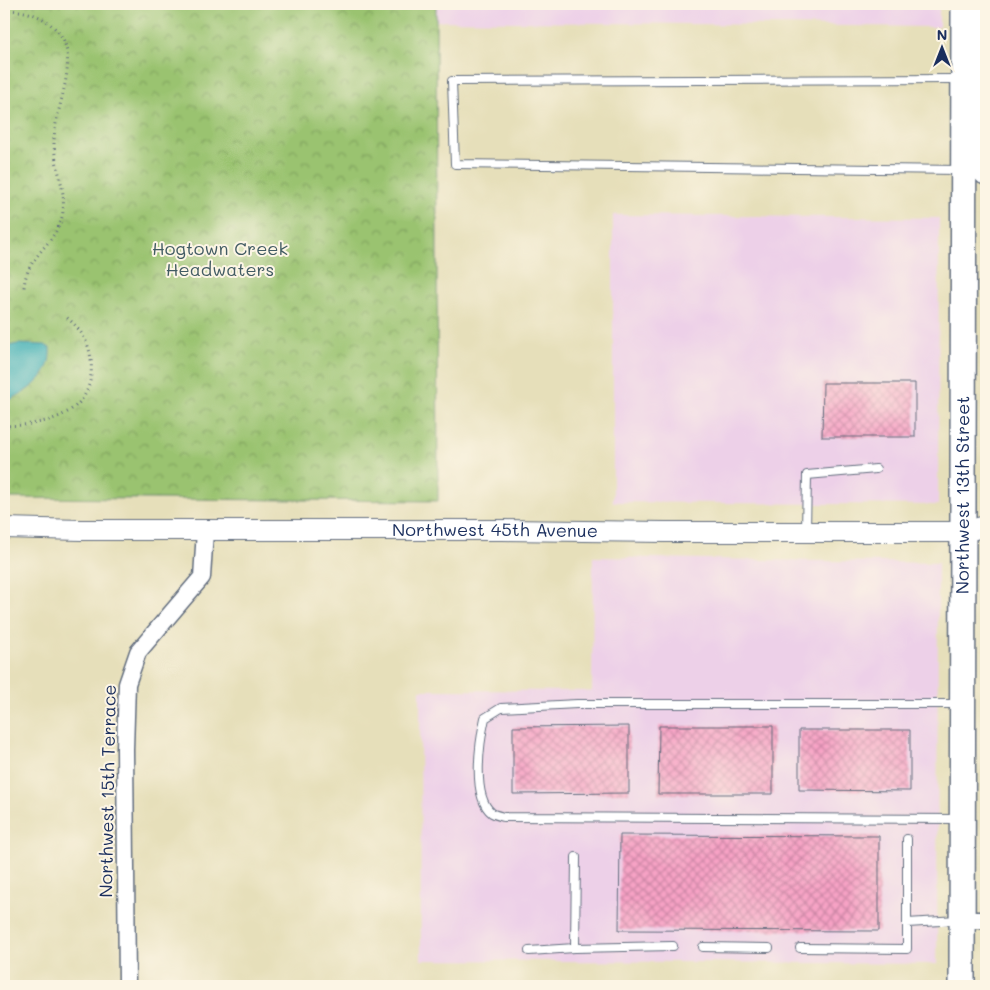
<svg xmlns="http://www.w3.org/2000/svg" width="990" height="990" viewBox="0 0 990 990" font-family="Mali,sans-serif">
<style>
.built{fill:#edd0e8}
.park{fill:url(#park-crowns);stroke:#5a7966}
.water{fill:#3fb0b6;stroke:#2d708a}
.building{fill:url(#building-cross-hatch)}
.lines{fill:none;stroke-linecap:round;stroke-linejoin:round}
.service-casing{stroke:#626d7e;stroke-width:10}
.minor-casing{stroke:#626d7e;stroke-width:19}
.tertiary-casing{stroke:#626d7e;stroke-width:22}
.primary-casing{stroke:#626d7e;stroke-width:28}
.path{stroke:#626d7e;stroke-width:3;stroke-dasharray:1 4;stroke-linecap:butt}
.service{stroke:#fff;stroke-width:8}
.minor{stroke:#fff;stroke-width:16}
.tertiary{stroke:#fff;stroke-width:20}
.primary{stroke:#fff;stroke-width:25}
.labels{text-anchor:middle;stroke-width:4;stroke-linejoin:round;paint-order:stroke}
.park-label{font-size:18px;fill:#415b63;stroke:#fcf5e5}
.street-label{font-size:18px;fill:#1b2f5e;stroke:#fcf5e5}
</style>
<defs>
<pattern id="park-crowns" width="20" height="18" patternUnits="userSpaceOnUse" patternTransform="scale(1.25)"><rect width="20" height="18" fill="#9ac36f"/><path d="M2 6a3 3 0 1 1 6 0M12 15a3 3 0 1 1 6 0" fill="none" stroke="#7d9f5e"/></pattern>
<pattern id="building-cross-hatch" width="8" height="8" patternUnits="userSpaceOnUse" patternTransform="scale(1.25)"><rect width="8" height="8" fill="#f7a2c5"/><path d="M0 0l8 8M0 8l8-8" fill="none" stroke="#c784a3"/></pattern>
</defs>
<rect width="100%" height="100%" fill="#fcf5e5"/>
<filter id="ink" filterUnits="userSpaceOnUse"><feTurbulence type="fractalNoise" baseFrequency=".02" numOctaves="2"/><feDisplacementMap in="SourceGraphic" scale="10" xChannelSelector="R" yChannelSelector="G"/><feConvolveMatrix kernelMatrix="1 2 1 2 8 2 1 2 1" color-interpolation-filters="sRGB"/></filter>
<filter id="wash" filterUnits="userSpaceOnUse"><feTurbulence type="fractalNoise" baseFrequency=".0096" numOctaves="4" result="noise"/><feDisplacementMap in="SourceGraphic" scale="20" xChannelSelector="R" yChannelSelector="G"/><feGaussianBlur stdDeviation="1.12" result="paint"/><feColorMatrix in="noise" values="0 0 0 0 0 0 0 0 0 0 0 0 0 0 0 0 0 1.4 0 .05"/><feComposite in="paint" operator="in"/></filter>
<g filter="url(#wash)">
<rect width="100%" height="100%" fill="#e6dfba"/>
<path class="built" d="M436 4H939V27L436 21Z
M613 215 939 218 938 505 613 502Z
M593 557 938 563 937 964 421 960 420 690 592 691Z"/>
<path class="park" d="M4 4H436L438 501 4 498Z"/>
<path class="water" d="M18 344 45 345 50 348C52 379 28 390 4 403V347Z"/>
<g id="blocks">
<path class="building" d="M823 383H915V437H822Z
M629 726V793L513 794V727Z
M659 726H773V794H658Z
M799 730H910V791L799 790Z
M620 835 879 836V931L619 930Z"/>
</g>
</g>
<g filter="url(#ink)">
<use href="#blocks" fill-opacity="0" stroke="#626d7e" stroke-width="1"/>
<g class="lines">
<defs>
<path id="service" d="M960 170 455 164 452 81 960 79
M806 532 807 475 876 469
M958 819 504 817C500 816 495 815 492 813 471 797 480 740 485 718L501 708 577 704H961
M907 839V923L958 920
M576 857 575 948 673 946
M703 947 769 948
M800 948 907 949V923
M529 951 575 948"/>
<path id="minor" d="M962 920H986
M127 986 125 749 127 684 138 652 202 577 205 531"/>
<g id="tertiary">
<path id="s1" d="M4 528 81 530H503L665 532H963L986 526"/>
</g>
<g id="primary">
<path d="M965 5 974 15 982 34 984 167 986 172"/>
<path id="s2" d="M962 986 964 4"/>
</g>
</defs>
<use href="#service" class="service-casing"/>
<use href="#minor" class="minor-casing"/>
<use href="#tertiary" class="tertiary-casing"/>
<use href="#primary" class="primary-casing"/>
<path class="path" d="M4 10C20 10 37 13 50 24 55 28 61 34 64 41 76 71 54 111 54 142 54 167 68 191 62 217 55 245 25 257 24 289
M4 426C47 425 96 415 91 360 89 341 80 328 65 316"/>
<use href="#service" class="service"/>
<use href="#minor" class="minor"/>
<use href="#tertiary" class="tertiary"/>
<use href="#primary" class="primary"/>
</g>
</g>
<g class="labels">
<g class="park-label">
<text x="220" y="255">Hogtown Creek<tspan x="220" dy="21">Headwaters</tspan></text>
</g>
<g class="street-label">
<text dy="6" stroke="none"><textPath href="#s2" startOffset="491">Northwest 13th Street</textPath></text>
<text dy="6" stroke="none"><textPath href="#s1" startOffset="491">Northwest 45th Avenue</textPath></text>
<text transform="translate(108 791) rotate(-89)" y="6">Northwest 15th Terrace</text>
</g>
</g>
<rect width="990" height="990" fill="none" stroke="#fcf5e5" stroke-width="20"/>
<g transform="translate(942 48)" stroke="#fcf5e5" stroke-width="4" paint-order="stroke">
<path d="M0-4L9 19L0 12L-9 19Z" fill="#1b2f5e"/>
<text y="-8" font-size="14" font-weight="bold" text-anchor="middle" fill="#1b2f5e">N</text>
</g>
</svg>
